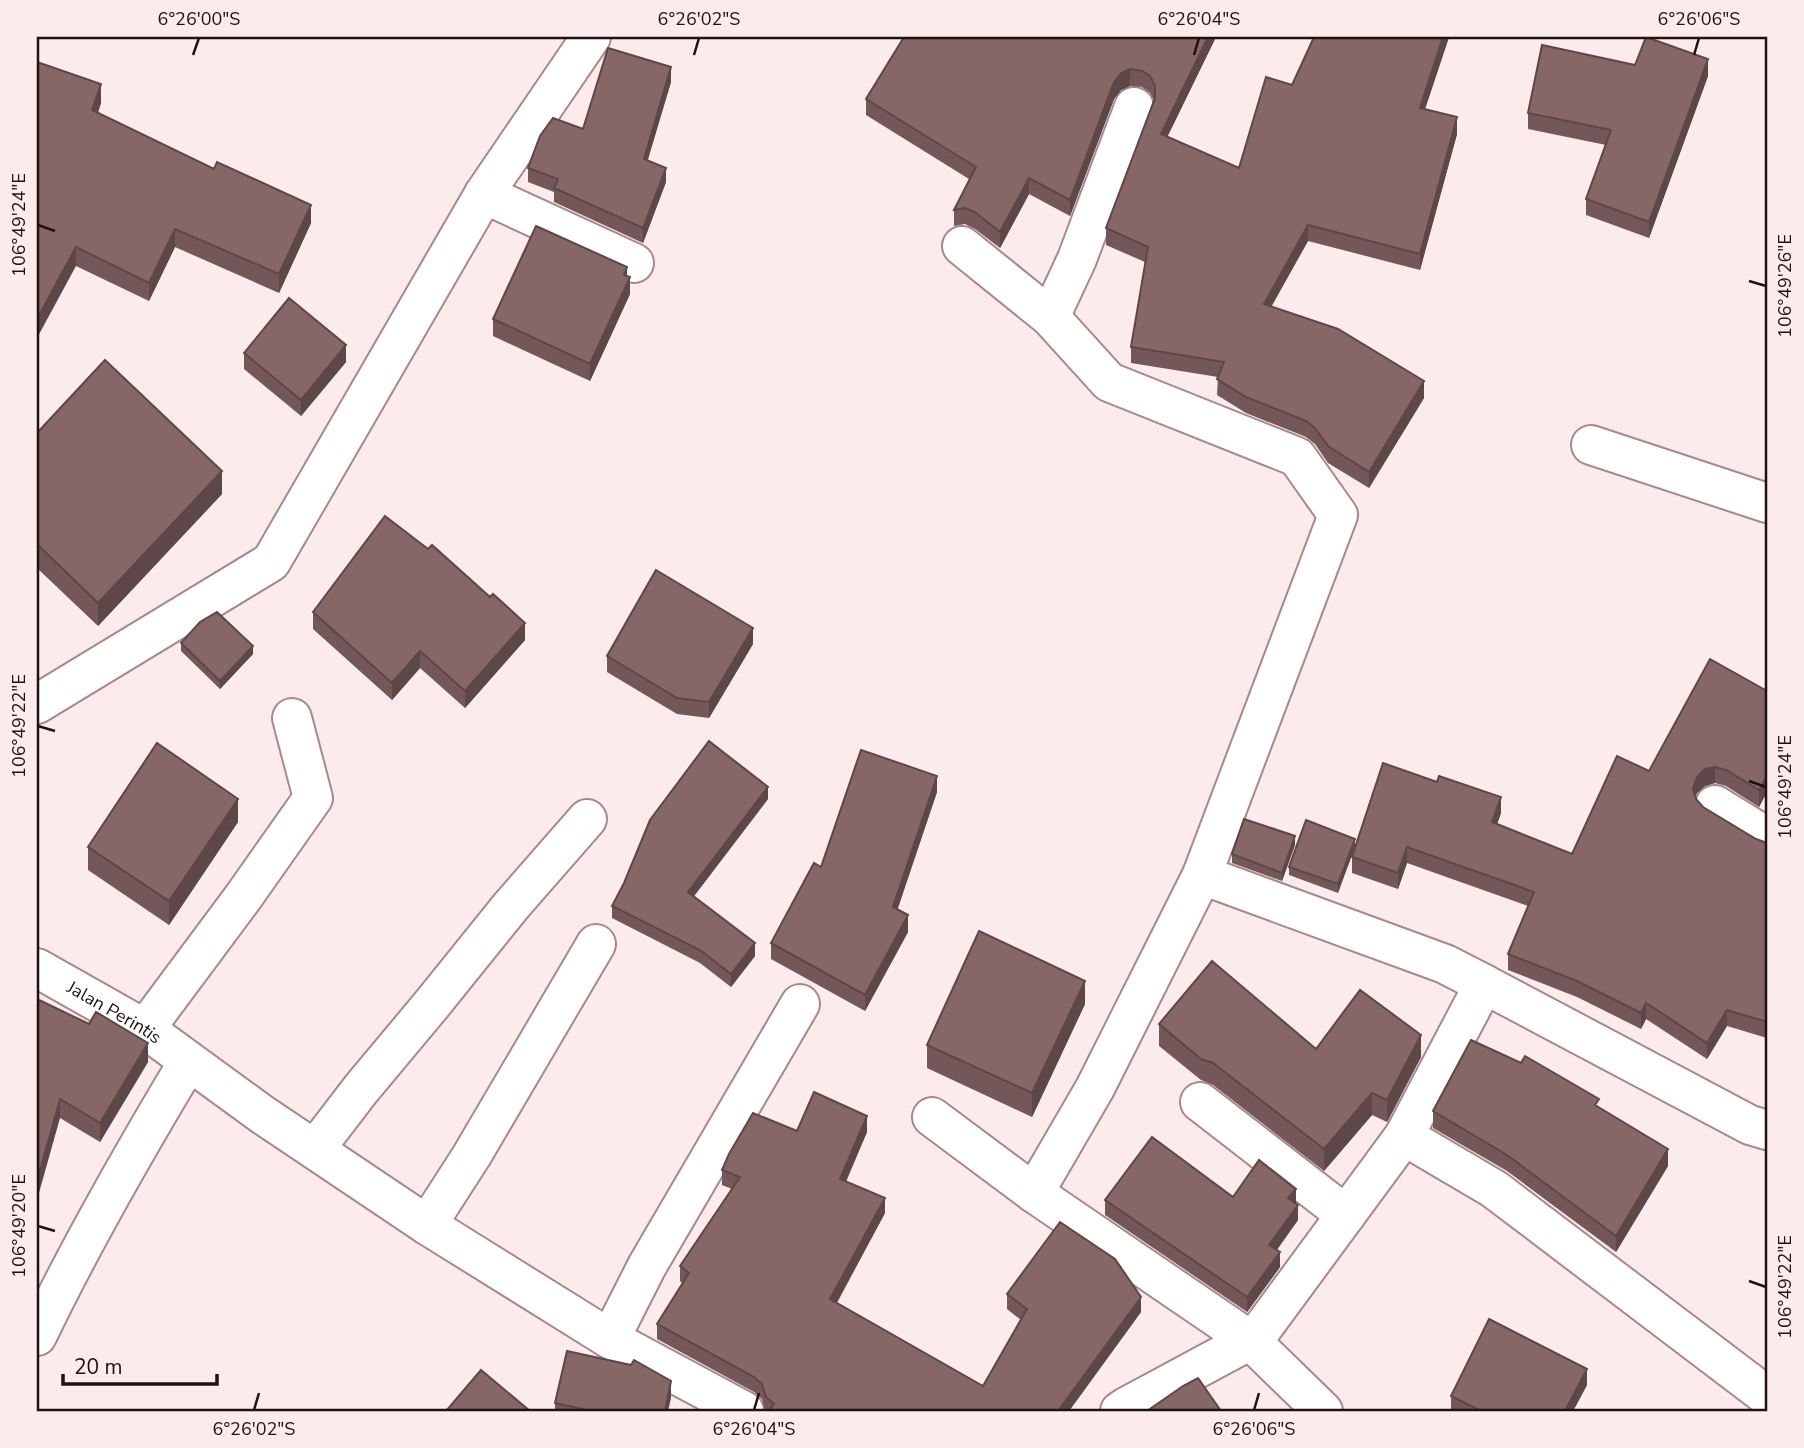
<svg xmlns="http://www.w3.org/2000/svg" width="1804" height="1448" viewBox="0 0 1804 1448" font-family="'Nunito Sans',sans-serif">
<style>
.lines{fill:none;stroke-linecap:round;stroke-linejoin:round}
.minor-casing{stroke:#aa8788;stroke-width:42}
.minor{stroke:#fff;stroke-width:38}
.wall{fill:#745859}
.shaded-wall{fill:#5e4748}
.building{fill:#876667;stroke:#5e4748;stroke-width:2}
.ticks{fill:none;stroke:#1f1212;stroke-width:2.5}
.labels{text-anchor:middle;stroke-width:7;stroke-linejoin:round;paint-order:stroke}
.street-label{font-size:18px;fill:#1f1212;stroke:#fbebec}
.neatline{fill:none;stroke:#1f1212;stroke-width:2.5}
.ticks-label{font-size:18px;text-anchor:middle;fill:#1f1212}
</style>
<rect width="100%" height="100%" fill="#fbebec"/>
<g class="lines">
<defs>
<g id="minor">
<path d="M484 194 634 263"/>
<path d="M962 246 1050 317 1109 382 1297 457 1338 515 1202 875 1095 1088 1034 1193"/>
<path d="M1050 317 1077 259 1134 107"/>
<path d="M1591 445 1767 503"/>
<path d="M37 704 271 562 484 194 591 37"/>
<path d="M1715 805 1767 837"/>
<path id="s1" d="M37 968 145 1029 263 1115 427 1225 610 1339 744 1411"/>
<path d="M1484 984 1750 1125 1767 1130"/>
<path d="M145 1029 244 896 313 798 292 718"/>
<path d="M1200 1102 1346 1215"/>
<path d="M932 1117 1034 1193 1251 1341 1323 1411"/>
<path d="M1404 1136 1494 1189 1767 1396"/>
<path d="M315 1149 361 1089 432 1004 511 906 587 819"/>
<path d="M427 1225 472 1155 596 944"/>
<path d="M37 1336C82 1242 134 1152 188 1062"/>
<path d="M610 1339 647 1266 800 1004"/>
<path d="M1120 1411 1126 1407 1256 1337 1404 1136 1484 984 1445 964 1202 875"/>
</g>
</defs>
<use href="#minor" class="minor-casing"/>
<use href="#minor" class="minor"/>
</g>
<path class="wall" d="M904 37H1216L1167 137 1239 168 1292 85 1314 37H1449L1425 109 1457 134 1420 270 1308 241 1271 306 1424 398 1369 488 1328 463 1315 444 1306 437 1246 413 1217 395 1218 377 1131 363V347L1145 262 1106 245V228L1154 100 1150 93 1142 87 1130 86 1121 90 1114 99 1070 216 1029 194 1000 248 975 229 965 224 954 226V210L969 179 866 115V99Z
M37 62 101 103 98 113 311 223 279 293 175 247 149 301 76 266Z
M1635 65 1708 76 1649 238 1586 215V199L1606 145 1528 129V113Z
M671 82 647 160 666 182 643 243 554 202V192L528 182V168L583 129Z
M627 276 630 294 590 381 493 336V319Z
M244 353 346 362 301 416 244 369Z
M37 433 222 494 98 626 37 568Z
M313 612 525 640 465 708 420 668 392 700 313 629Z
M181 643 253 654 220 689 181 651Z
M753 644 709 718 677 714 607 672V656Z
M1767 691V792L1759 807 1726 786 1715 783 1705 786 1697 793 1695 798 1703 807 1756 839 1767 843V1038L1727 1026 1707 1059 1646 1019 1641 1029 1577 997 1508 970V954L1528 906 1407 863 1398 889 1352 873V857L1437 782 1501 813 1497 824 1572 854 1649 771Z
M937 792 897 909 908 932 865 1011 771 959V943L821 867Z
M768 799 694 896 755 956 731 987 700 963 612 918V906Z
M238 822 169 925 88 870V847Z
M1355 839 1338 893 1289 875V867Z
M1295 845 1282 881 1232 863V854Z
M37 999 148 1062 100 1142 60 1118Z
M1085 1004 1032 1117 927 1068V1045Z
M1159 1024 1316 1049 1421 1057 1387 1122 1372 1115 1324 1171 1213 1085 1201 1080 1159 1046Z
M1599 1108 1668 1166 1616 1252 1507 1171 1433 1128V1111Z
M797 1131 867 1132 846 1182 885 1213 837 1303 983 1386 1021 1320 1007 1309V1294L1141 1312 1069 1411H765L762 1399 754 1392 657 1339V1324L682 1283 680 1281V1266L732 1189 722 1185V1170Z
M1233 1197 1296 1204 1298 1220 1277 1250 1280 1267 1247 1312 1105 1215V1200Z
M631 1365 671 1397 668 1411H555V1403Z
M1587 1385 1573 1411H1451V1396Z"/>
<path class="shaded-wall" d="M1208 37H1216L1161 150V134Z
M1443 37H1449L1420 124V108Z
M1708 59V76L1649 238V222Z
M671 67V82L644 173V159Z
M1130 69V86L1121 90 1114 99 1070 216V200L1114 82 1121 73Z
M101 84V103L92 129V110Z
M1457 117V134L1420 270V254Z
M666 168V182L643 243V228Z
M1029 178V194L1000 248V232Z
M311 205V223L279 293V274Z
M1308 225V241L1264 320V304Z
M175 229V247L149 301V283Z
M76 247V266L37 338V319Z
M627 267V283L630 277V294L590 381V364Z
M346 345V362L301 416V400Z
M1424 381V398L1369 488V472Z
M222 471V494L98 626V603Z
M525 623V640L465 708V691Z
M753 628V644L709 718V702Z
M253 646V654L220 689V681Z
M420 651V668L392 700V683Z
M1715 767V783L1705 786 1697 793 1693 805V789L1697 777 1705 769Z
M937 776V792L893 923V907Z
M1767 776V792L1759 807V790Z
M768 787V799L688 904V892Z
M1501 797V813L1492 839V822Z
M238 799V822L169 925V901Z
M1295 836V845L1282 881V873Z
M1355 839V847L1338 893V884Z
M1407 847V863L1398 889V873Z
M908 915V932L865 1011V995Z
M755 943V956L731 987V974Z
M1085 981V1004L1032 1117V1093Z
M1646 1003V1019L1641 1029V1013Z
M1727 1010V1026L1707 1059V1043Z
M1421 1035V1057L1387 1122V1100Z
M148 1043V1062L100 1142V1123Z
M1372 1093V1115L1324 1171V1149Z
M60 1099V1118L37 1200V1181Z
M867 1116V1132L840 1194V1179Z
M1668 1149V1166L1616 1252V1236Z
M1296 1189V1204L1288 1198Z
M885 1198V1213L830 1314V1299Z
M1298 1205V1220L1269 1260V1245Z
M1280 1252V1267L1247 1312V1297Z
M1141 1297V1312L1069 1411H1058Z
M1587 1369V1385L1573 1411H1565Z
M671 1381V1397L668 1411H665Z"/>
<path class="building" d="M904 37H1208L1161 134 1239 168 1266 77 1292 85 1314 37H1443L1420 108 1457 117 1420 254 1308 225 1264 304 1338 329 1424 381 1369 472 1328 446 1315 428 1306 421 1246 397 1217 379 1224 362 1131 347 1148 247 1106 228 1155 98V86L1150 76 1142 71 1130 69 1121 73 1114 82 1070 200 1029 178 1000 232 975 212 965 208 954 210 976 167 866 99Z
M1646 37 1708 59 1649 222 1586 199 1611 130 1528 113 1542 45 1635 65Z
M608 48 671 67 644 159 666 168 643 228 554 188 558 179 528 168 540 136 553 118 583 129Z
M37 62 101 84 92 110 214 169 217 162 311 205 279 274 175 229 149 283 76 247 37 319Z
M536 226 627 267 624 275 630 277 590 364 493 319Z
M289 298 346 345 301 400 244 353Z
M105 360 222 471 98 603 37 544V433Z
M385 516 428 549 432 545 490 597 493 594 525 623 465 691 420 651 392 683 313 612Z
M656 570 753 628 709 702 677 698 607 656Z
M217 612 253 646 220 681 181 643 200 622Z
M1710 659 1767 691V776L1759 790 1726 770 1715 767 1705 769 1697 777 1693 789 1696 799 1703 807 1756 839 1767 843V1022L1727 1010 1707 1043 1646 1003 1641 1013 1577 981 1508 954 1534 892 1407 847 1398 873 1352 857 1383 763 1437 782 1439 776 1501 797 1492 822 1572 854 1617 756 1649 771Z
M709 741 768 787 688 892 755 943 731 974 700 950 612 906 624 883 650 820Z
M157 743 238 799 169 901 88 847Z
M861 750 937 776 893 907 908 915 865 995 771 943 814 863 821 867Z
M1244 819 1295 836 1282 873 1232 854Z
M1306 820 1355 839 1338 884 1289 867Z
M979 931 1085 981 1032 1093 927 1045Z
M1212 961 1316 1049 1360 990 1421 1035 1387 1100 1372 1093 1324 1149 1213 1063 1201 1059 1159 1024Z
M37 999 89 1024 96 1012 148 1043 100 1123 60 1099 37 1181Z
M1471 1040 1521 1063 1525 1056 1599 1099 1595 1105 1668 1149 1616 1236 1507 1155 1433 1111Z
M814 1092 867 1116 840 1179 885 1198 830 1299 983 1386 1027 1309 1007 1294 1060 1222 1115 1259 1141 1297 1058 1411H769L774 1404 766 1397 762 1384 754 1377 657 1324 689 1273 680 1266 740 1177 722 1170 729 1154 753 1113 797 1131Z
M1152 1137 1233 1197 1259 1160 1296 1189 1288 1198 1298 1205 1269 1245 1280 1252 1247 1297 1105 1200Z
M1489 1319 1587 1369 1565 1411H1481L1451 1396Z
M567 1351 631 1365 634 1360 671 1381 665 1411H591L555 1403Z
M481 1370 530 1411H446Z
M1198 1378 1221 1411H1147L1183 1386Z"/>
<path class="ticks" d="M193 55 199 38M694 55 699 38M1194 55 1199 38M1694 55 1699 38M38 225 55 231M1749 281 1766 286M38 726 55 731M1749 781 1766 787M38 1226 55 1231M1749 1281 1766 1287M254 1410 259 1393M754 1410 759 1393M1254 1410 1259 1393"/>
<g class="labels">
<g class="street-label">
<text dy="6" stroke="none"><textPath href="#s1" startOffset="89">Jalan Perintis</textPath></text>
</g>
</g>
<rect width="1804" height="1448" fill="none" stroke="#fbebec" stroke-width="77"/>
<path d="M63 1374v10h154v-10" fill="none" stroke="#1f1212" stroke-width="3.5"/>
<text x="74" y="1374" font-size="21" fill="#1f1212" stroke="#fbebec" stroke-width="5" paint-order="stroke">20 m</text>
<rect x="38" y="38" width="1728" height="1372" class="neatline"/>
<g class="ticks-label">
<text x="199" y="25">6°26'00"S</text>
<text x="699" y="25">6°26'02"S</text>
<text x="1199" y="25">6°26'04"S</text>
<text x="1699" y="25">6°26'06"S</text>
<text transform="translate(19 225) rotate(-90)" y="6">106°49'24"E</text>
<text transform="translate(1785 286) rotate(-90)" y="6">106°49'26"E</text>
<text transform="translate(19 726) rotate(-90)" y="6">106°49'22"E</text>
<text transform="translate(1785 787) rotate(-90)" y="6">106°49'24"E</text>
<text transform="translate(19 1226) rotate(-90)" y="6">106°49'20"E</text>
<text transform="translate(1785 1287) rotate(-90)" y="6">106°49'22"E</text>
<text x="254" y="1435">6°26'02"S</text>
<text x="754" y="1435">6°26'04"S</text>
<text x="1254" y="1435">6°26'06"S</text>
</g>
</svg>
